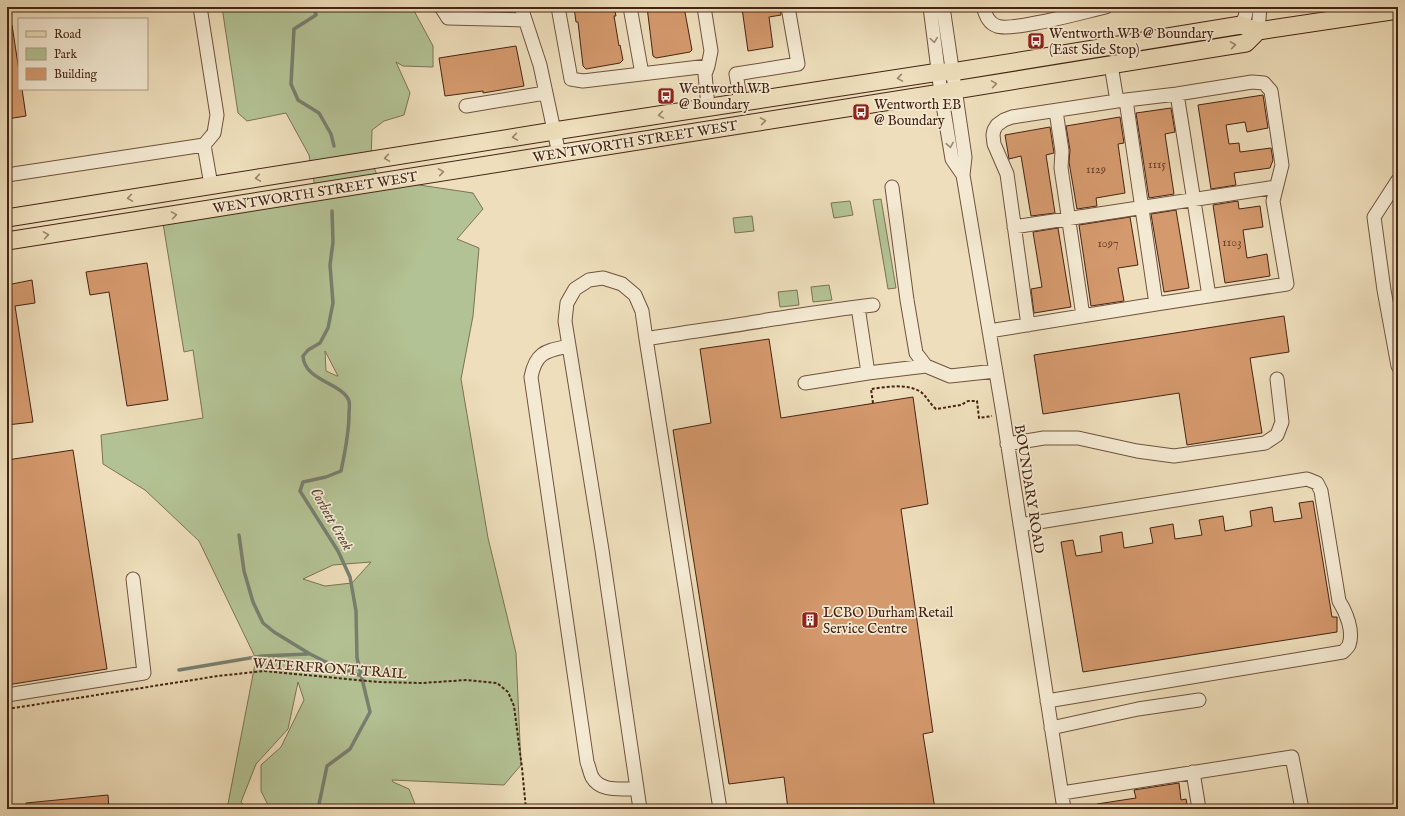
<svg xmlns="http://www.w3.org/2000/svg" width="1405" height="816" viewBox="0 0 1405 816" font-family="'IM FELL English',serif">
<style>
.green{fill:#b3c294;stroke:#7c7254;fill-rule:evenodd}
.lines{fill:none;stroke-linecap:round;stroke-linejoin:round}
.stream{stroke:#787f6f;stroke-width:3.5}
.building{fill:#d4996d;stroke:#462314}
.minor-casing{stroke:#70523e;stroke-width:15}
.major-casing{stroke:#462314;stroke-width:19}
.path{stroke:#462314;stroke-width:2;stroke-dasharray:3 2;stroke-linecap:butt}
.minor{stroke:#f4ead3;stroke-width:13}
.major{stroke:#eedebb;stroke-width:17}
.oneway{stroke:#9d8674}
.oneway2{stroke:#9a8068}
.labels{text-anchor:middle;stroke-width:3.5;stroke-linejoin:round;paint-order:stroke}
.number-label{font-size:12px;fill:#6a402a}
.poi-label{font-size:14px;fill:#462314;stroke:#f4ead3;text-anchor:start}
.street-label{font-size:14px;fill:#462314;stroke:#f4ead3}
.water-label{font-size:15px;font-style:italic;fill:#5b493a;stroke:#f4ead3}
</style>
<rect width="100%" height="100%" fill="#eedebb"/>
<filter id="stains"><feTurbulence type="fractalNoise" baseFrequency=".005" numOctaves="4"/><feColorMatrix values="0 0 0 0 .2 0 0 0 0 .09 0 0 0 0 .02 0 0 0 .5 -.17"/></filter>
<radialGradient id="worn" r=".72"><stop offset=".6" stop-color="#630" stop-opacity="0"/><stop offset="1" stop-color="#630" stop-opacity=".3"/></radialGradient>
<path class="green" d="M222 7H412L433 46V67L403 66 396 62 410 93 404 115 384 121 372 130 371 161 379 179 473 193 483 209 457 239 479 248 473 316 461 379 488 538 516 653 521 765 504 785 392 780 393 782 409 789 417 809H270L261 791V765L281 747 304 700 298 682 288 729 256 764 241 802 248 809H227L256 659 199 541 145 490 103 464 101 435 203 418 193 350 184 352 162 217 316 192 309 155 286 113 247 121 238 113ZM325 351 338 376H337L326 371ZM371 562 352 583 325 586 303 579 333 565Z
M881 199 896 288 888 289 873 200Z
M850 201 853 215 834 218 831 203Z
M752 216 754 231 735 233 733 218Z
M829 285 832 300 813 302 811 287Z
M797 290 799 305 780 307 778 292Z"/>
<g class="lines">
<path class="stream" d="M314 7 316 15 294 29 291 84 298 100 319 113 331 134 334 146
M239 535 244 571 253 602 263 623 274 632 310 654 324 661 361 676
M179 670 262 656 308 654
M318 809 327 766 350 749 370 712 357 658 356 611 350 577 338 551 300 491 303 482 326 477 341 471C345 452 349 434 349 414 349 410 350 405 349 401 343 383 304 381 303 356L308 350 320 343 328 328 333 303 330 265 333 242 332 211"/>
</g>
<path class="building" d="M574 7H614L616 16H614L619 46 620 45 623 60 620 63 586 69 583 66 578 22H576Z
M647 7H684L692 50 690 52 656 58 653 56Z
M748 7H780L781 15 769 17 773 47 748 51 742 8Z
M7 25H12L19 71V89H22L26 116 7 119Z
M516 46 524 86 483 93V91L445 96 439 58Z
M1263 95 1268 128 1247 132 1245 122 1226 125 1229 144 1239 143 1240 152 1271 148 1273 160 1270 168 1234 173 1236 185 1211 189 1198 105Z
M1171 108 1175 132 1165 134 1174 194 1149 198 1136 113Z
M1120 117 1124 143 1118 144 1125 193 1096 198 1097 206 1077 209 1069 162 1070 150 1066 126Z
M1050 127 1054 153 1046 155 1055 213 1031 216 1021 156 1009 159 1005 135Z
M1238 201 1239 209 1260 206 1263 227 1243 230 1247 258 1267 254 1270 276 1225 283 1213 205Z
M1176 210 1189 288 1164 292 1151 214Z
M1130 217 1138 265 1118 268 1124 301 1091 306 1079 225Z
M1058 228 1071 307 1034 313 1031 289 1042 287 1033 232Z
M147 263 168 400 127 406 109 292 90 295 86 272Z
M32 280 35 303 15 306 33 422 7 425V285Z
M1284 316 1289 352 1250 358 1262 433 1187 445 1179 393 1043 414 1034 355Z
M769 339 781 418 913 397 928 504 901 509 933 732 923 734 935 809H788L784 777 729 784 673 430 711 423 700 349Z
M73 450 107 669 7 685V460Z
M1313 501 1332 617H1337V632L1083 672 1061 542 1073 540 1076 556 1102 552 1100 536 1122 532 1124 548 1153 543 1150 528 1173 524 1175 539 1202 535 1199 520 1223 516 1225 531 1252 526 1250 511 1272 507 1274 522 1302 518 1299 503Z
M1179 783 1181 800 1186 799 1188 809H1098L1097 804 1136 798 1134 790Z
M108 795 109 809H27L26 803Z"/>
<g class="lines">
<defs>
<path id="minor" d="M200 7 217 115 214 133 204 145
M441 7 448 18 525 20
M521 7 540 65 559 154
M558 7 571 79 583 81 708 66 711 51 704 7
M630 7 642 74
M930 7 941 93 952 159 963 175
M943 7 965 157 963 175 1003 414 1064 809
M983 7C986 15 988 23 997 26 1012 32 1087 11 1106 7
M1241 25 1245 17 1247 7
M1258 31 1260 7
M708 66 705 74 708 107
M1177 94 1209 296
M1126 100 1177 94 1252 82 1264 83 1271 91 1282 165 1273 201 1287 284 1156 304
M741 102 736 74 798 64 788 7
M466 106 545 93
M1056 111 1062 151 1061 168 1083 316
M7 175 204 145 211 185
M1398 180 1374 217 1384 290 1398 366
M892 187 907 300 916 353 926 366 950 376 996 371
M1014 227 1276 187
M858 307 868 373 926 366
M1028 325 1007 174 994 144 993 135 994 130 997 125 1004 120 1012 117 1117 101
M989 331 1156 304 1126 100 1117 101 1111 65
M569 346C547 351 536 351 531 377L587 762C589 767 590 773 592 777 601 793 623 788 637 789
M805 383 868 373
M1007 444 1044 438H1078L1137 451 1174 456 1265 443 1277 435 1282 422 1277 379
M1020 525 1307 479 1317 483 1321 491 1339 601C1346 612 1354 631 1349 645 1348 647 1345 650 1343 652L1047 701
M7 695 144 673 133 579
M1051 728 1138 709 1199 700
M1193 772 1199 809
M1062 793 1292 757 1302 809
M640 809 602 550 565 321 567 303 575 289 589 280 603 278 622 284 635 295 642 311 646 339
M720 809 646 339C686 332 727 327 767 320 802 315 837 309 873 305"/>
<path id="major" d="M7 218 554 131 939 72H952L1241 25 1258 31 1398 10
M7 241 941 93 955 90 1246 43 1258 31"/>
</defs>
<use href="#minor" class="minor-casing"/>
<use href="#major" class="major-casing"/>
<path class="path" d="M873 403 871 389C886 387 907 383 921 392 927 397 930 404 936 409L961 405 968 401H977L979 418 992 416
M7 709 218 676 264 671 378 682 422 683 467 680 497 683 508 692 514 706 522 768 526 809"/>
<use href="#minor" class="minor"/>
<use href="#major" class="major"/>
</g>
<defs><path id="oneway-chevron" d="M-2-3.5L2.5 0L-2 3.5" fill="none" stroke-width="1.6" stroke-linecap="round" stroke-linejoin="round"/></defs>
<g class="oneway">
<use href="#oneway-chevron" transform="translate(934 40) rotate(82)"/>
<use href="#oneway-chevron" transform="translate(950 145) rotate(81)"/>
</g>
<g class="oneway2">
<use href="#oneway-chevron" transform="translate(1233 45) rotate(-9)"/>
<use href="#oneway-chevron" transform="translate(900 78) rotate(171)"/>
<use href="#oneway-chevron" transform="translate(994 84) rotate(-9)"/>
<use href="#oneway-chevron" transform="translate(661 115) rotate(171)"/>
<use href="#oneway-chevron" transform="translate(763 121) rotate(-9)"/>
<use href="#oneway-chevron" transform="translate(515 137) rotate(171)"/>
<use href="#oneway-chevron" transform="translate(387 158) rotate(171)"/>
<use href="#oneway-chevron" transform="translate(441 172) rotate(-9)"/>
<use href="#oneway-chevron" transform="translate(258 178) rotate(171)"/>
<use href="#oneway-chevron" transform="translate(130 198) rotate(171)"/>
<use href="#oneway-chevron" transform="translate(174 215) rotate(-9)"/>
<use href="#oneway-chevron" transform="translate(46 235) rotate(-9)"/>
</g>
<defs>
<symbol id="bus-square" viewBox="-11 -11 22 22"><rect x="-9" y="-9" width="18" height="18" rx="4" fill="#8f2418" stroke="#f4ead3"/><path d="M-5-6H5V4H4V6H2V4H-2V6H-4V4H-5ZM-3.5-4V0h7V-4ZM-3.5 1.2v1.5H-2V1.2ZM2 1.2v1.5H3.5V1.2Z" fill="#fff"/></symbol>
<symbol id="building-square" viewBox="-11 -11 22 22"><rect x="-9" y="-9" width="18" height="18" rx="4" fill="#8f2418" stroke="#f4ead3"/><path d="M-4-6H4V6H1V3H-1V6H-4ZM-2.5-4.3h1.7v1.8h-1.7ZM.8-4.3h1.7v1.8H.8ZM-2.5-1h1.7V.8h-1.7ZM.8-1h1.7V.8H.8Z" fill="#fff"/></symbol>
</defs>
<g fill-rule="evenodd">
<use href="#bus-square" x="1026" y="31" width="20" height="20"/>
<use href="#bus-square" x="656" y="86" width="20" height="20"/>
<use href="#bus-square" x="851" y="102" width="20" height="20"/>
<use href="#building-square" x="800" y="610" width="20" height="20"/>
</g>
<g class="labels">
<g class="number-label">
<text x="1157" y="168">1115</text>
<text x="1096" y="173">1129</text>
<text x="1232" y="246">1103</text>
<text x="1108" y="247">1097</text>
</g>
<g class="poi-label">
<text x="1049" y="38">Wentworth WB @ Boundary<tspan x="1049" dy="16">(East Side Stop)</tspan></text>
<text x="679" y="93">Wentworth WB<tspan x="679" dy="16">@ Boundary</tspan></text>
<text x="874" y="109">Wentworth EB<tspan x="874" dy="16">@ Boundary</tspan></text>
<text x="823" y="617">LCBO Durham Retail<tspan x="823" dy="16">Service Centre</tspan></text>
</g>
<g class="street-label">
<text transform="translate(635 141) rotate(-9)" y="5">WENTWORTH STREET WEST</text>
<text transform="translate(315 192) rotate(-9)" y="5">WENTWORTH STREET WEST</text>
<text transform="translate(1030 489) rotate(81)" y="5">BOUNDARY ROAD</text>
<text transform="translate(330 668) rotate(4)" y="5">WATERFRONT TRAIL</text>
</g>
<g class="water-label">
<text transform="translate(332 519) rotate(60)" y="5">Corbett Creek</text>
</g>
</g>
<rect width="1405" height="816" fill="none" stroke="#eedebb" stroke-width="24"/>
<rect x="8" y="8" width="1389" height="800" fill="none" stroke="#462314" stroke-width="2"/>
<rect x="12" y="12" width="1381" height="792" fill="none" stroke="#462314"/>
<rect x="18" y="18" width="130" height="72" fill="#f4ead3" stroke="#ae9a87"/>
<rect x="26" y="31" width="20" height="6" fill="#eedebb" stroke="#ae9a87"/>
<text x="54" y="38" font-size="12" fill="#462314">Road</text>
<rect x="26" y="48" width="20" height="12" fill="#b3c294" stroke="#ae9a87"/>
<text x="54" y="58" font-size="12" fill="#462314">Park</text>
<rect x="26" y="68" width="20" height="12" fill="#d4996d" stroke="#ae9a87"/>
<text x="54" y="78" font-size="12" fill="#462314">Building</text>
<rect width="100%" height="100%" filter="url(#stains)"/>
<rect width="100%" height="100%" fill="url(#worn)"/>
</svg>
